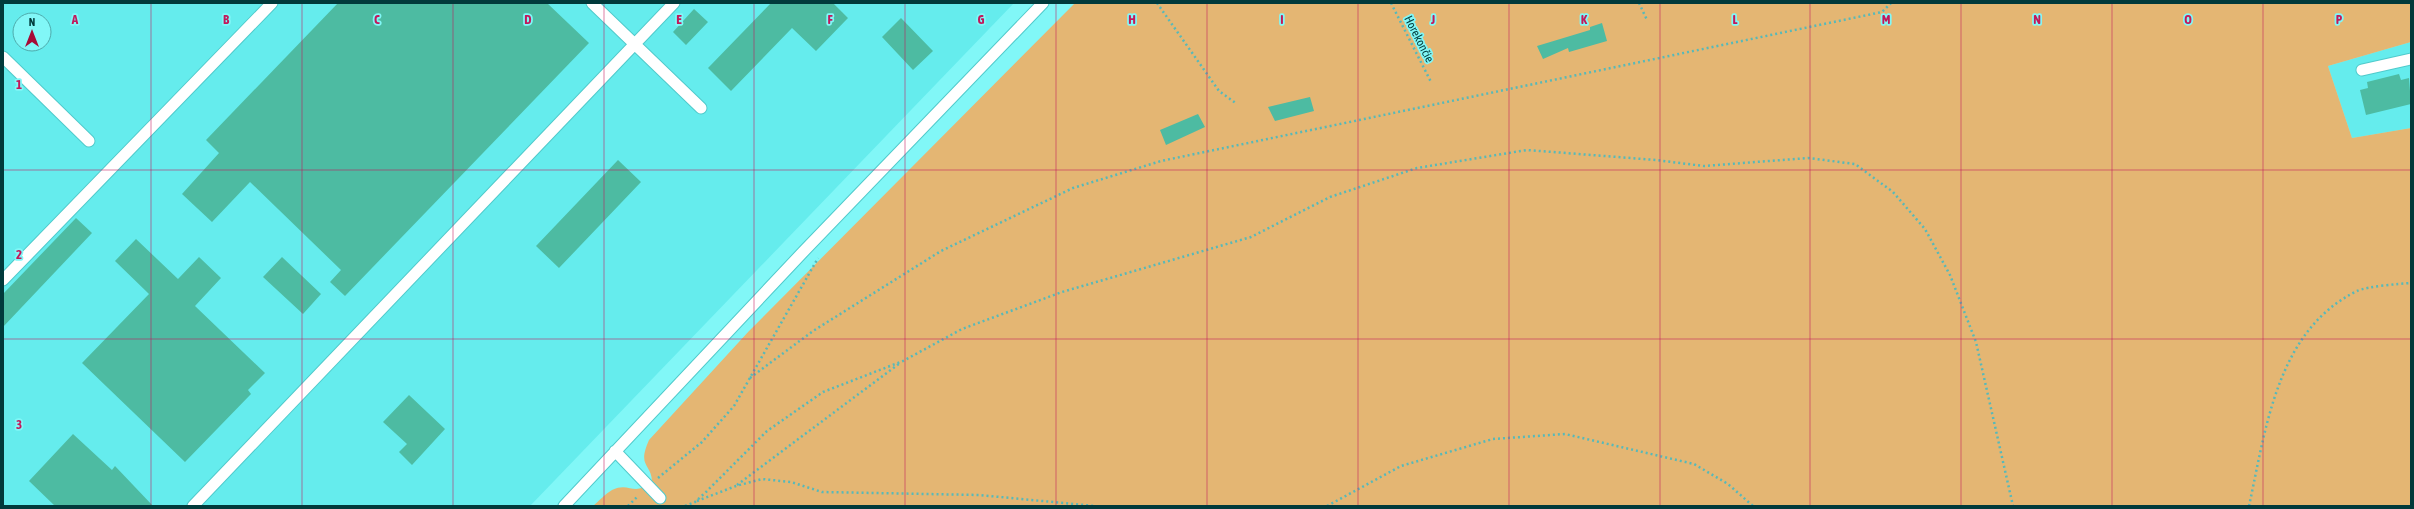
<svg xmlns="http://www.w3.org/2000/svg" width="2414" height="509" viewBox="0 0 2414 509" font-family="'Asap Condensed',sans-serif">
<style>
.built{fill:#65eced;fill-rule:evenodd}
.green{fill:#e4b673}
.building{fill:#4dbba2}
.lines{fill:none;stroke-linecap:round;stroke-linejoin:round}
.lane-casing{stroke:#50cacb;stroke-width:13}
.path{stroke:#57b9b9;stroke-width:2.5;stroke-dasharray:2 3;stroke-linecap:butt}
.lane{stroke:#fff;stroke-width:11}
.grid{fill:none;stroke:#c2185b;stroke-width:1;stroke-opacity:0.55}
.labels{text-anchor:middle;stroke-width:3.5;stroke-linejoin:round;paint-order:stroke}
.street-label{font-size:12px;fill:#013a3b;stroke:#81f7f7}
.grid-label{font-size:13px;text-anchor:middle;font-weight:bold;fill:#c2185b;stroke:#81f7f7;stroke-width:3.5;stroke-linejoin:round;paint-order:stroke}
</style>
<rect width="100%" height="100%" fill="#81f7f7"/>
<path class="built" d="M3 3H1014L530 506H3ZM20 20H44V44H20Z
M2411 42V128L2352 138 2328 66Z"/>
<path class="green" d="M1075 3H2411V42L2328 66 2352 138 2411 128V506H593C599 501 605 494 612 490 630 481 634 498 652 481 651 463 637 467 649 440L749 331Z"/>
<path class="building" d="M338 3H547L589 43 345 296 330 282 341 270 250 182 212 222 182 194 219 153 206 140Z
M771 3H833L848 18 816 51 792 28 731 91 708 68Z
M694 9 708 22 686 45 673 32Z
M901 18 933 51 913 70 882 37Z
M1602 23 1607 41 1569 52 1568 48 1543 59 1537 46 1590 30V27Z
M2399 74 2401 80 2409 78 2411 104 2366 115 2360 90 2368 88 2367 82Z
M1310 97 1314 111 1275 121 1268 107Z
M1198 114 1205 127 1166 145 1160 130Z
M618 160 641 182 559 268 536 246Z
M76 218 92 233 3 327V294Z
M136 239 178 279 199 257 221 278 195 306 265 373 248 390 251 394 185 462 82 363 149 294 115 261Z
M282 257 321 294 303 314 263 277Z
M409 395 445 429 412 465 399 452 407 444 383 422Z
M73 434 112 470 115 466 153 506H55L29 481Z"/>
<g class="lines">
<defs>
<path id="lane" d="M592 3 701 108
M3 57 89 141
M2362 70 2411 59
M3 280 272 3
M615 451 660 498
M193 506 674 3
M564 506 803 252 1043 3"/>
</defs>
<use href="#lane" class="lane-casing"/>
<path class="path" d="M1157 3 1219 91 1237 104
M1391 3 1431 82
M1639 3 1647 20
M750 378 813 331 941 251 1073 188 1161 161 1882 12 1891 3
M658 478 702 442 734 406 818 258
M737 485 900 363
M697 501 736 486 762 479 791 482 822 492 979 495 1095 506
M628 506 638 496
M685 506 695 502 706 492 767 431 823 392 903 361 962 329 1062 292 1251 237 1330 197 1417 168 1527 150 1656 160 1704 166 1808 158 1855 164 1893 192 1925 229 1950 275 1976 342 2013 506
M1327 506 1401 466 1493 439 1565 434 1694 464 1728 484 1753 506
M2249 506C2266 428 2277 330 2357 291 2368 286 2398 284 2411 283"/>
<use href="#lane" class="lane"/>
</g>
<path class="grid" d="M151 3V506M302 3V506M453 3V506M604 3V506M754 3V506M905 3V506M1056 3V506M1207 3V506M1358 3V506M1509 3V506M1660 3V506M1810 3V506M1961 3V506M2112 3V506M2263 3V506M3 170H2411M3 339H2411"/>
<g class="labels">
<g class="street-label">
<text transform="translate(1419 39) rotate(63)" y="4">Horekončie</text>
</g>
</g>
<g class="grid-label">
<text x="75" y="24">A</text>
<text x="226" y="24">B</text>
<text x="377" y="24">C</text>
<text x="528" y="24">D</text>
<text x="679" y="24">E</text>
<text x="830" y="24">F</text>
<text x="981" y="24">G</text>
<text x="1132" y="24">H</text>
<text x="1282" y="24">I</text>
<text x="1433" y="24">J</text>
<text x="1584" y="24">K</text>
<text x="1735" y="24">L</text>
<text x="1886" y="24">M</text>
<text x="2037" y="24">N</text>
<text x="2188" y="24">O</text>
<text x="2339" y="24">P</text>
<text x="19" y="89">1</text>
<text x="19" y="259">2</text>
<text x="19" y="429">3</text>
</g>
<rect width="2414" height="509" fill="none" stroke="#013a3b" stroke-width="8"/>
<g transform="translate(32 32)"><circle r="19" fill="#81f7f7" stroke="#4eabac"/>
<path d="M0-3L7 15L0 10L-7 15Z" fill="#a60b36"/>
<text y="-6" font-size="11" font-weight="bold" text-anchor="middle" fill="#013a3b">N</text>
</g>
</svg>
